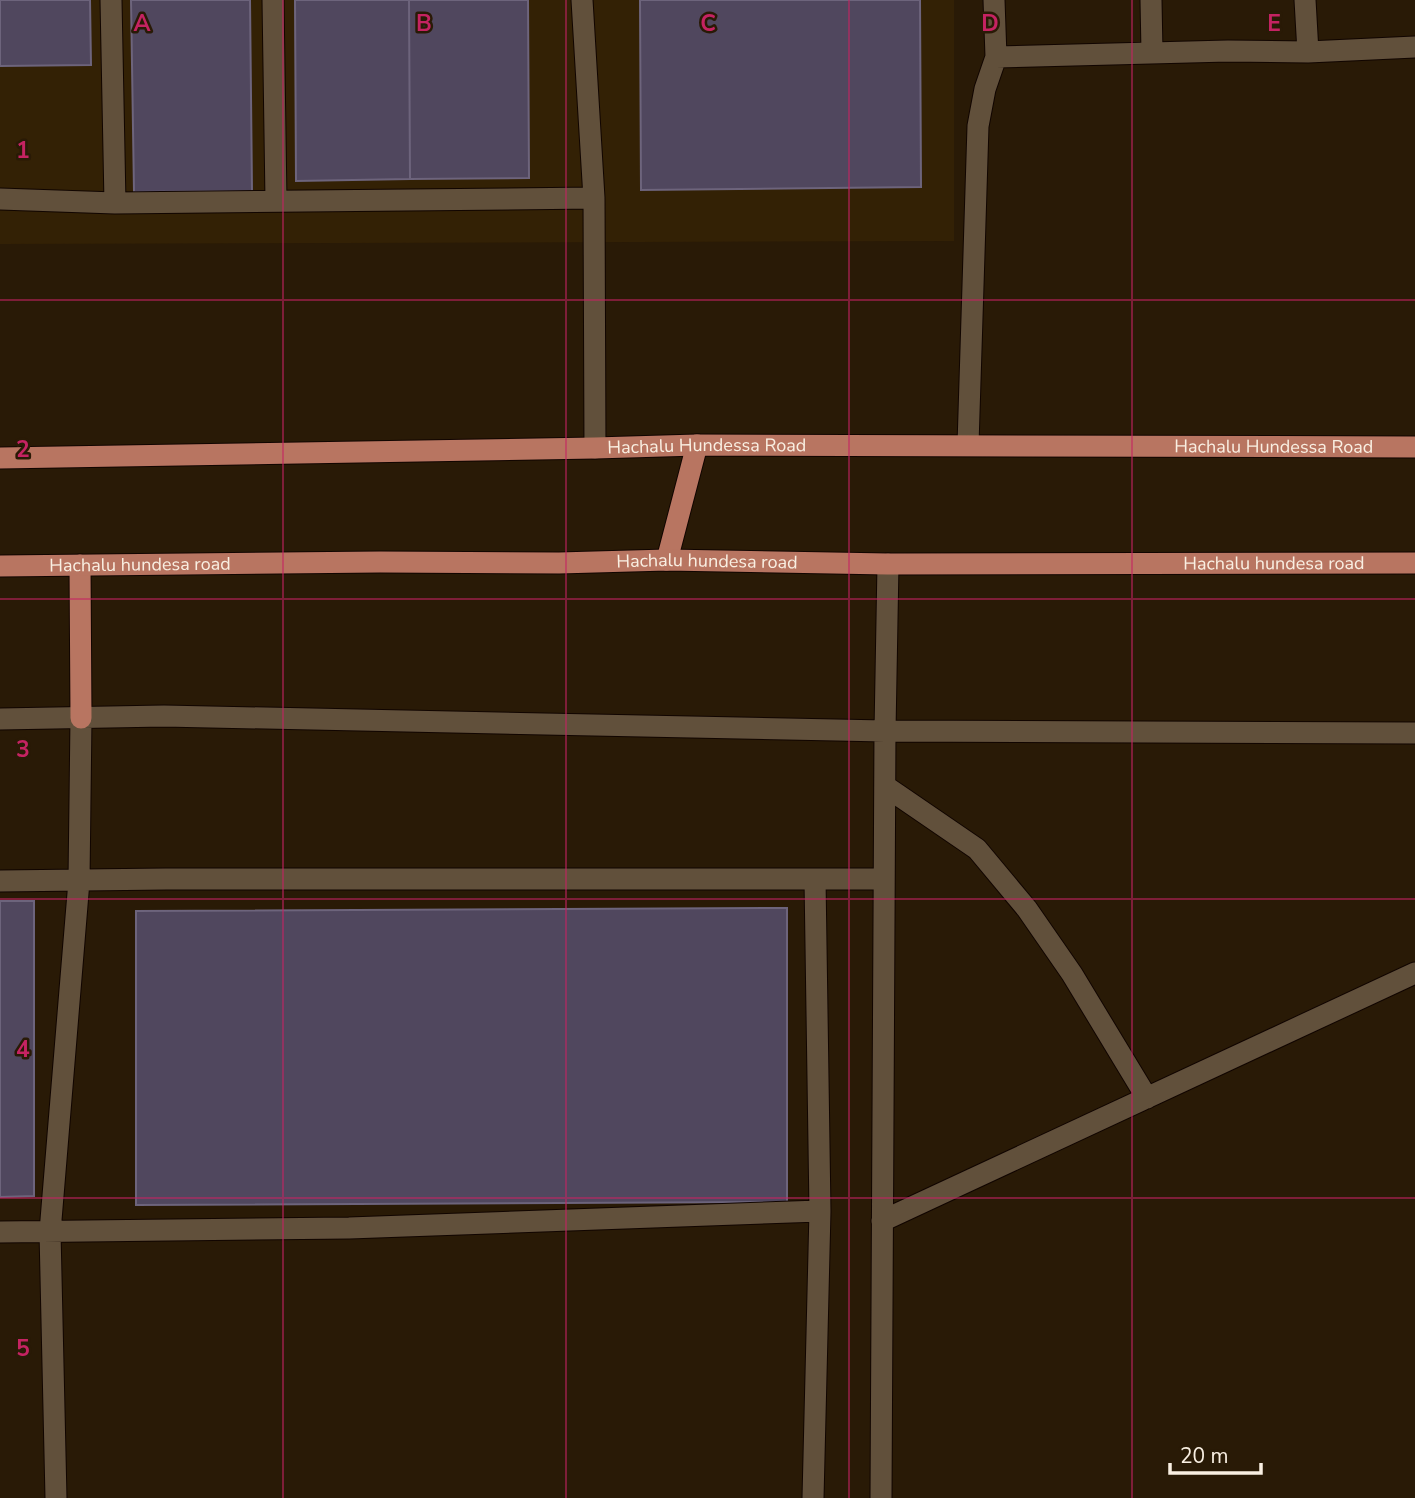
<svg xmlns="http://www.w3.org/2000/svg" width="1415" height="1498" viewBox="0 0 1415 1498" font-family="'Nunito Sans',sans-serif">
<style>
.built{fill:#332105}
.building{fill:#50475e;stroke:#6d647c;stroke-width:2}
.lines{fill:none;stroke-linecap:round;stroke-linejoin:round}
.minor-casing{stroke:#110500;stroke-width:23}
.major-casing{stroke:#110500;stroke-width:23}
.minor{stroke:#61503b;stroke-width:21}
.major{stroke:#b87561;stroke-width:21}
.grid{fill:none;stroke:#c52362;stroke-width:2;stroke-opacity:0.55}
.labels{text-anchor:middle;stroke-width:5;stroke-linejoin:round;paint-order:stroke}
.street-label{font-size:18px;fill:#f9efe2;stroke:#291a06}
.grid-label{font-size:23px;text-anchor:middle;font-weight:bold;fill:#c52362;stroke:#291a06;stroke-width:5;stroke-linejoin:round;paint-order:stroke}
</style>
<rect width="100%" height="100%" fill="#291a06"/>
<path class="built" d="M0 0H954V241L0 244Z"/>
<path class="building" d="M0 0H90L91 65 0 66Z
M131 0H250L252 191 134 192Z
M295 0H409L410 179 296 181Z
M409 0H528L529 178 410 179Z
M640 0H920L921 187 641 190Z
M0 901H34V1196L0 1197Z
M787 908V1202L136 1205V911Z"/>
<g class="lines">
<defs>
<path id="minor" d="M111 0 115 203
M273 0 276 201
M1151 0 1152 52
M1305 0 1308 52
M996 57 1228 51 1308 52 1415 47
M594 198 595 448
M0 199 115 203 594 198 582 0
M968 445 978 126 985 89 996 57 994 0
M0 719 164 716 885 731 1415 733
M885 786 977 849 1027 909 1072 974 1147 1098
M0 881 166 879H884
M882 1221 1415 973
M0 1232 349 1228 820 1211
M56 1498 50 1232 79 881 81 718
M813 1498 820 1211 815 879
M881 1498 885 731 888 564"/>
<g id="major">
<path id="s1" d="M0 458 595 448 697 445 1415 447"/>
<path d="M667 560 697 445"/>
<path d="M80 565 81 718"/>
<path id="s2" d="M0 566 380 562 559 563 667 560 888 564 1415 563"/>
</g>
</defs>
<use href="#minor" class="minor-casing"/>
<use href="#major" class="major-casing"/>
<use href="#minor" class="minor"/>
<use href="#major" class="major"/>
</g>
<path class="grid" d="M283 0V1498M566 0V1498M849 0V1498M1132 0V1498M0 300H1415M0 599H1415M0 899H1415M0 1198H1415"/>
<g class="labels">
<g class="street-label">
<text dy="6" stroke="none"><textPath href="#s1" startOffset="707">Hachalu Hundessa Road</textPath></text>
<text dy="6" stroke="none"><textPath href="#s1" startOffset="1274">Hachalu Hundessa Road</textPath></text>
<text dy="6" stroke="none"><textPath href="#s2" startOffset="707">Hachalu hundesa road</textPath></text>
<text dy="6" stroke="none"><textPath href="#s2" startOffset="1274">Hachalu hundesa road</textPath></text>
<text dy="6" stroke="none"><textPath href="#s2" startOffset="140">Hachalu hundesa road</textPath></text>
</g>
</g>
<g class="grid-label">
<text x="142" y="31">A</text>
<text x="424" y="31">B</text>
<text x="708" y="31">C</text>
<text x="990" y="31">D</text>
<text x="1274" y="31">E</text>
<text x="23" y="158">1</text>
<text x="23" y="457">2</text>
<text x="23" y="757">3</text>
<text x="23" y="1057">4</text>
<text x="23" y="1356">5</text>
</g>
<path d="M1170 1463v10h91v-10" fill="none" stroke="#f9efe2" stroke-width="3.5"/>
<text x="1180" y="1463" font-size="21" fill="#f9efe2" stroke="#291a06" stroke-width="5" paint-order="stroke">20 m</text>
</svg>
